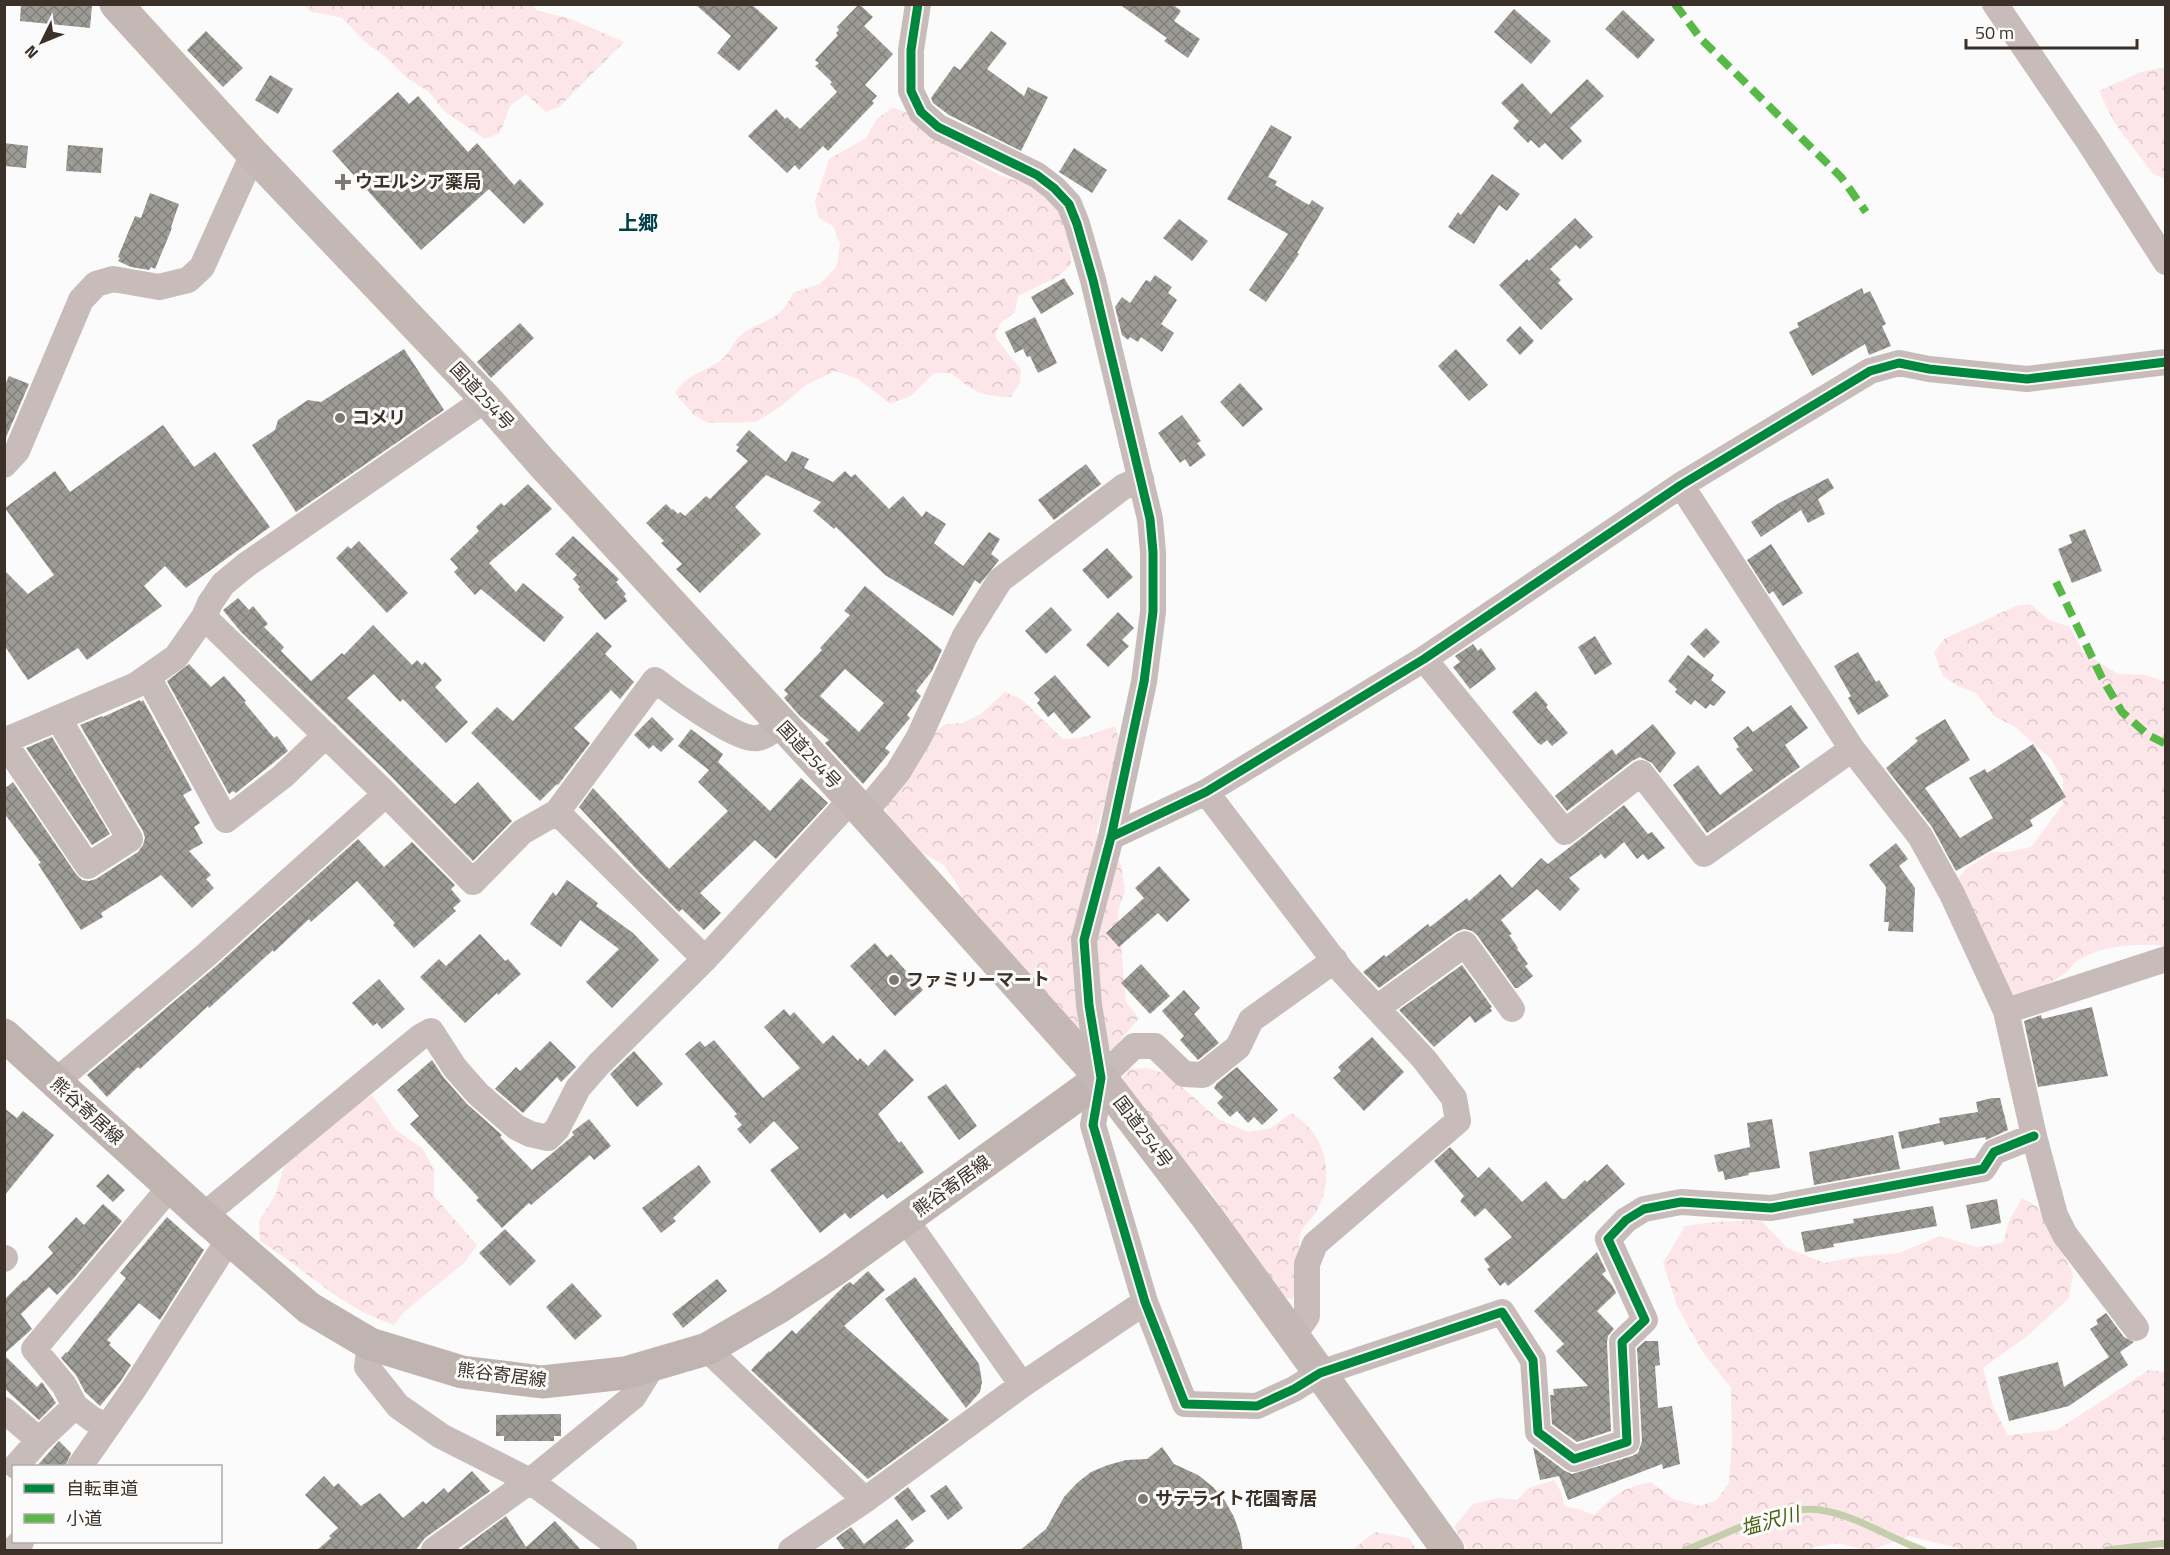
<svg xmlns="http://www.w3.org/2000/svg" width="2170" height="1555" viewBox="0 0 2170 1555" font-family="'Titillium Web','Noto Sans JP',sans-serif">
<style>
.forest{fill:url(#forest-crowns)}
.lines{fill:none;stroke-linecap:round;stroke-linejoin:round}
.stream{stroke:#c4ceac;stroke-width:7}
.building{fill:url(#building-cross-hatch);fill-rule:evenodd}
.street{stroke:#c8bcba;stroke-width:26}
.primary{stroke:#c0b4b0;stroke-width:33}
.highway{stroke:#c4b8b4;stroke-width:33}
.quiet{stroke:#58b947;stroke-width:8;stroke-dasharray:15 8;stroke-linecap:butt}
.cycleway-casing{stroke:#fbfbfb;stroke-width:13}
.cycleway{stroke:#00873e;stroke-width:9}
.poi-dot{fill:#7e7872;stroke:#fbfbfb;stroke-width:2}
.labels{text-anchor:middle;stroke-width:6;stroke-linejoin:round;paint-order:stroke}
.poi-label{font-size:18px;font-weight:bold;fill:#3b3128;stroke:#fbfbfb;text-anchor:start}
.street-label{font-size:18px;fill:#3b3128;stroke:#fbfbfb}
.neighbourhood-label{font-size:20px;font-weight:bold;fill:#004048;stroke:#fbfbfb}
.water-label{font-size:20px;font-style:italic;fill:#4d5e14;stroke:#fbfbfb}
</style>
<defs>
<pattern id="forest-crowns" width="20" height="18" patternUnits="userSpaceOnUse" patternTransform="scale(1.5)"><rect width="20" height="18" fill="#fde6e9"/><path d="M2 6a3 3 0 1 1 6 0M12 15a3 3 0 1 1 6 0" fill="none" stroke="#dac6c8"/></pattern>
<pattern id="building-cross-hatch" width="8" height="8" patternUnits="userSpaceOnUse" patternTransform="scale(1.5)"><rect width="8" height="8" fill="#9c9b95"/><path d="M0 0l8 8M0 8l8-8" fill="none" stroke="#807f7a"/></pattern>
</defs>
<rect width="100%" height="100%" fill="#fbfbfb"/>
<path class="forest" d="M305 5H533L536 10 571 19 624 42 559 107 546 112 526 94 510 106 500 133 485 139 444 111 429 92 407 78 387 58 364 41 342 18 309 11Z
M2165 67H2166L2165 179 2152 173 2114 122 2099 91 2141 72Z
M892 108C919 114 930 130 950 146 963 156 1007 182 1022 181 1029 181 1037 178 1045 177L1069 227 1071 265 1057 277 1018 296 1015 312 1000 323 995 336 1008 354 1021 369 1020 383 1011 397C981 397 973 391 951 373H934L911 396 890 404 858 379 835 371 806 385 780 407 756 422 708 423 694 415 675 393C688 373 702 373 720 361 727 356 731 346 737 339 758 317 778 327 793 293L820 284 837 266 840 244 833 226 819 218 815 202 829 159 866 138 877 119Z
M2030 604 2049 620 2070 627 2083 652 2118 674 2146 675 2165 682V946C2139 943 2106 945 2082 958 2075 961 2070 969 2064 974 2049 985 2030 990 2012 995L1958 879 1966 869 1992 852H2008L2031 847 2063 804V779L2050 758 2014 726 1994 716 1976 693 1958 686 1943 676 1934 653 1944 639 2016 606Z
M1005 692 1021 699 1063 739 1081 738 1115 726 1120 742 1114 774 1096 831 1121 864 1125 892 1118 911 1126 1002 1139 1018 1112 1050 1083 1036 963 907 959 887 944 865 914 848 892 829 885 804 926 738 946 724 962 723 981 714Z
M1148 1068 1167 1074 1218 1119 1248 1132 1271 1128 1291 1113C1327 1134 1336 1177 1316 1212 1311 1220 1302 1227 1300 1235 1297 1248 1301 1263 1299 1277 1298 1284 1295 1291 1293 1299L1284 1298 1228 1221 1209 1188 1187 1172 1119 1084 1129 1069Z
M372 1095 396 1130 422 1148 434 1169V1196L477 1245 464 1263 404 1312 394 1325C381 1320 367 1315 356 1308 322 1289 293 1261 260 1241L259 1221 276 1194 284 1166 318 1135 349 1109Z
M2022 1198 2038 1207 2073 1273 2069 1298 2026 1337 1983 1368 1993 1407 2008 1435 2057 1430 2149 1370 2165 1372V1550H1965L1909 1536 1872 1550H1865L1839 1543 1814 1547 1807 1550H1468L1454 1527 1473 1504 1499 1498 1517 1500 1529 1488 1554 1480 1561 1492 1565 1507 1579 1509 1594 1515C1615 1495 1621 1488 1651 1482L1673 1499 1700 1506 1717 1500 1729 1482 1732 1444 1731 1388 1704 1354 1678 1308 1663 1263 1685 1226 1715 1222 1761 1220 1787 1248 1825 1263 1853 1257 1899 1253 1940 1236 1977 1247 2003 1243 2010 1219Z
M1375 1532 1409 1538 1417 1550H1352Z"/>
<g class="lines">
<path class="stream" d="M1685 1550C1725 1536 1777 1504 1820 1510 1856 1515 1889 1538 1923 1550
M2107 1550 2166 1543"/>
</g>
<path class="building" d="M21 4 92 5 90 28 20 21Z
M695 4H751L778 28 739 71 717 53 731 36Z
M859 4 873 17 864 26 893 54 865 85 877 96 872 101 874 103 828 151 823 146 799 170 795 165 787 173 748 136 776 109 785 119 787 117 800 129 837 92 830 84 832 82 815 66 819 63 815 60 838 35 836 33 839 30 837 27Z
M1119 4H1172L1181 11 1174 21 1200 39 1188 58 1164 41 1167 38Z
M1514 9 1551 41 1531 64 1494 32Z
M1623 10 1655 40 1638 59 1605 29Z
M206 31 243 68 223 87 187 50Z
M991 31 1007 43 987 69 1024 96 1028 87 1048 97 1021 151 949 115 933 103 931 98 954 66 960 70Z
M270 75 293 89 278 114 255 100Z
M1587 79 1604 96 1570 128 1582 141 1562 160 1545 143 1539 148 1531 140 1528 143 1513 128 1519 121 1501 103 1522 83 1551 114Z
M398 92 409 104 418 96 468 152 477 143 514 185 520 179 544 204 524 224 489 189 421 250 332 151Z
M1271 125 1292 137 1268 177 1277 181 1275 185 1309 205 1312 200 1324 208 1297 253 1299 254 1266 302 1249 290 1288 234 1227 199Z
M4 143 28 146 26 168 4 166Z
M68 145 103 148 101 173 66 171Z
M1074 148 1107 170 1092 193 1059 172Z
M1492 174 1520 194 1507 211 1499 205 1474 244 1448 227 1458 212 1461 215Z
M150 193 179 204 171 227 172 228 155 269 151 267 149 270 131 267 118 261 120 258 118 257 135 216 141 218Z
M1575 218 1593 237 1580 249 1576 245 1550 269 1561 280 1558 283 1573 299 1541 330 1499 285 1527 259 1529 261Z
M1179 219 1208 241 1192 261 1163 238Z
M1155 275 1172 287 1168 293 1177 300 1161 324 1174 333 1162 352 1141 337 1138 342 1130 337 1128 340 1122 335 1115 307 1122 297 1130 303 1146 280 1150 282Z
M1064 278 1074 294 1041 314 1031 297Z
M1862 288 1864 294 1870 291 1886 324 1882 326 1891 346 1869 355 1865 344 1812 376 1789 332 1799 327 1797 323Z
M1035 317 1057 363 1038 373 1030 356 1027 357 1023 349 1015 353 1005 332Z
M520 323 534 338 491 378 477 362Z
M1520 326 1534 341 1520 355 1506 340Z
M404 349 444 410 296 512 252 445 275 430 278 420 308 400 321 402Z
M1456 349 1488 385 1469 401 1438 366Z
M9 376 29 384 4 442V387Z
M1240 383 1263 409 1243 427 1220 402Z
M1182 415 1201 441 1197 443 1206 455 1190 467 1185 459 1180 463 1158 433Z
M163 425 194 467 215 452 270 527 186 588 165 566 144 586 162 606 87 660 78 648 28 680 4 645V570L28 594 54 575 5 508 55 471 70 492Z
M749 430 786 462 792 451 809 459 804 468 833 482 845 471 851 477 855 474 889 509 903 496 922 517 926 511 946 524 934 543 963 566 989 532 1000 539 991 554 999 560 980 584 975 580 953 616 885 575 836 527 834 529 813 511 821 502 766 475 735 507 761 534 700 593 676 569 682 564 661 543 664 541 646 523 666 504 672 510 673 509 678 514 680 512 685 516 706 496 710 499 748 461 736 451 739 447 736 445Z
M1086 464 1101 484 1054 520 1038 500Z
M1828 478 1834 488 1818 499 1825 514 1808 523 1801 510 1761 537 1751 522 1779 503Z
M528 484 552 509 489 563 516 592 523 583 564 617 544 642 481 589 475 595 454 572 458 568 450 559 479 531 476 527 501 503 504 506Z
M2085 529 2102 571 2072 583 2058 549 2072 543 2069 535Z
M573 536 619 579 616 582 626 594 624 596 627 601 605 620 578 589 580 587 573 579 577 575 555 554Z
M359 541 408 593 387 613 336 558 348 546 351 549Z
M1771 544 1803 593 1783 606 1773 591 1769 594 1747 560Z
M1107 548 1133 577 1108 599 1082 570Z
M865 586 942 650 932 671 916 691 921 696 907 715 910 718 885 748 890 752 863 784 825 743 829 740 800 716 784 698 788 694 784 690 822 650 820 648 850 615 844 611ZM845 669 884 703 859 732 820 696Z
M238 598 249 610 253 606 268 624 264 627 284 647 281 651 311 681 342 653 344 655 373 625 412 665 417 660 422 665 425 662 442 680 435 687 468 722 446 743 403 699 400 702 374 674 347 698 455 804 478 782 512 821 473 861 385 770 241 632 223 610Z
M1051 607 1072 630 1046 654 1025 631Z
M1118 612 1134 628 1122 640 1129 646 1108 667 1086 645Z
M1706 628 1720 642 1704 658 1690 644Z
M597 632 612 646 605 654 634 682 620 699 611 690 574 728 590 743 558 785 557 784 540 801 471 733 497 707 513 721Z
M1595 636 1612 664 1595 675 1578 647Z
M1473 644 1478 651 1481 648 1496 669 1470 689 1453 667 1460 662 1455 656Z
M1858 652 1876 682 1879 680 1889 696 1858 715 1848 698 1851 696 1834 666Z
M1688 655 1714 675 1711 680 1726 692 1714 706 1710 704 1706 709 1695 700 1691 705 1675 692 1677 689 1668 681Z
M189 664 211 687 224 676 246 701 244 702 274 738 277 736 288 751 236 793 233 791 229 794 167 681Z
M1055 675 1091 717 1072 734 1054 712 1048 717 1037 703 1040 700 1034 693Z
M1536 691 1548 705 1546 707 1568 733 1552 746 1547 740 1541 745 1537 742 1512 712Z
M140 700 141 702 143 700 192 790 183 795 200 823 194 827 203 843 189 851 211 875 206 879 214 888 192 908 161 875 101 913 103 917 81 930 38 864 41 863 4 813V789L13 782 76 874 82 880 89 881 96 879 138 852 143 845 145 838 143 831 80 725 102 716 103 717Z
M1791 705 1808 728 1785 745 1800 767 1707 833 1673 785 1698 765 1720 795 1753 770 1736 749 1739 747 1733 738 1748 726 1753 732Z
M652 717 674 739 661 752 653 745 649 749 634 735Z
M1945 719 1970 760 1925 788 1960 838 1993 818 1969 778 1985 769 1987 773 2033 744 2066 797 2030 820 2033 826 1956 871 1932 827 1886 768 1918 741 1915 738Z
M1653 724 1676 753 1660 773 1652 763 1640 757 1632 761 1567 811 1555 796 1612 749 1616 755Z
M691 729 723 754 718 762 770 811 801 778 828 803 776 859 755 840 700 893 721 913 704 930 682 909 679 912 641 874 579 807 593 788 669 869 728 811 698 782 709 770 678 746Z
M52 737 110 834 92 845 26 748Z
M1624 805 1648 834 1652 832 1665 848 1648 860 1643 854 1637 859 1624 842 1605 859 1601 854 1569 878 1580 889 1560 911 1537 889 1501 920 1512 934 1509 935 1518 948 1517 949 1528 964 1525 966 1533 976 1518 988H1515L1477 935 1472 931 1464 929 1456 932 1379 988 1363 972 1384 955 1386 957 1428 924 1430 927 1467 898 1469 901 1500 874 1512 888 1541 858 1548 864Z
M358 839 384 867 412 842 455 885 451 889 461 901 453 908 456 911 414 948 393 925 395 923 357 881 311 922 309 919 274 952 273 950 209 1008 208 1006 140 1069 138 1067 107 1097 87 1075 215 967Z
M1896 843 1908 859 1899 866 1915 888 1913 932 1888 931 1889 922H1884L1886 887 1869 865Z
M1159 866 1190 900 1167 922 1158 913 1119 947 1106 933 1144 898 1135 888Z
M567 880 598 903 596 906 633 933 659 960 612 1008 586 982 619 949 580 920 561 947 530 924 553 892 556 896Z
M480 934 505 961 508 959 521 974 498 995 497 993 465 1023 420 977 439 959 446 966Z
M875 943 887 957 891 954 923 990 895 1016 850 966Z
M1141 964 1170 996 1150 1014 1121 983Z
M1462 965 1492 1007 1490 1008 1492 1011 1475 1023 1470 1016 1434 1047 1399 1010Z
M379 979 405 1009 382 1029 377 1023 373 1026 352 1003Z
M1184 990 1200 1008 1194 1014 1219 1043 1198 1060 1180 1040 1184 1036 1162 1011Z
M2092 1007 2108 1076 2038 1087 2024 1021 2041 1015 2042 1019Z
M784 1009 790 1016 794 1012 823 1044 833 1035 858 1061 860 1058 868 1066 885 1049 914 1080 878 1114 899 1143 901 1141 924 1172 887 1199 883 1194 850 1219 845 1213 820 1233 770 1170 799 1148 774 1121 750 1144 737 1129 742 1125 734 1116 737 1114 685 1054 700 1041 705 1047 714 1040 763 1098 800 1068 764 1027Z
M1372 1037 1404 1072 1364 1111 1333 1078 1341 1071 1338 1067Z
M550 1041 576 1067 561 1082 557 1077 523 1113 495 1089 516 1067 520 1071Z
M634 1051 663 1084 637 1107 610 1074Z
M432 1060 444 1078 467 1104 502 1135 500 1137 532 1170 574 1135 572 1132 589 1119 611 1146 594 1160 590 1155 531 1205 529 1203 502 1228 476 1200 479 1198 410 1124 419 1116 397 1090Z
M1237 1067 1278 1110 1262 1125 1254 1117 1248 1123 1237 1111 1230 1117 1217 1103 1223 1097 1214 1088 1217 1083Z
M946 1084 977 1126 959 1140 927 1097Z
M1992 1098H2000L2008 1130 1986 1140 1985 1137 1944 1145 1943 1141 1902 1149 1898 1132 1940 1123 1939 1118 1978 1112 1976 1102Z
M4 1108 17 1118 23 1111 54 1135 4 1196Z
M1772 1119 1780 1168 1748 1173 1749 1175 1725 1180 1723 1171 1718 1172 1714 1155 1750 1147 1747 1123Z
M1893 1135 1900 1169 1814 1185 1809 1152Z
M1450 1147 1478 1178 1489 1167 1522 1202 1546 1181 1562 1199H1565L1585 1180 1587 1182 1607 1164 1625 1184 1534 1264 1508 1286 1505 1282 1500 1286 1487 1269 1490 1267 1484 1259 1512 1237 1485 1208 1475 1217 1460 1201 1464 1196 1434 1161Z
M699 1165 711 1182 673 1218 676 1221 661 1233 642 1208Z
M108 1174 125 1190 113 1202 96 1186Z
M1997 1199 2001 1223 1971 1229 1966 1205Z
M103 1204 122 1221 74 1278 57 1295 49 1287 21 1314 32 1329 4 1354V1297L6 1298 24 1280 25 1281 53 1253 48 1247 76 1217 84 1225Z
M1933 1206 1937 1226 1833 1244 1834 1247 1805 1252 1801 1232 1854 1223 1853 1219Z
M167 1217 204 1250 160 1320 139 1303 107 1340 111 1343 109 1345 131 1365 120 1382 100 1406 85 1392 76 1375 61 1358 66 1352 67 1353 126 1278 120 1273Z
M505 1229 536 1261 510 1286 479 1253Z
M1597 1252 1606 1271 1602 1274 1612 1285 1616 1293 1597 1311 1614 1329 1608 1336 1607 1343 1611 1431 1577 1442 1552 1424 1550 1395H1554L1553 1389 1588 1386 1556 1351 1564 1344 1534 1311Z
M868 1271 885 1290 844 1326 949 1420 868 1479 751 1370 769 1351 770 1352 792 1330 796 1334 845 1285 850 1282 853 1285Z
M915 1277 979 1364 982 1382 980 1392 966 1408 885 1299Z
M717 1279 727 1291 683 1328 672 1314Z
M572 1283 602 1316 575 1340 546 1307Z
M2106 1313 2124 1337 2134 1342 2120 1352 2128 1365 2069 1406 2009 1421 1998 1377 2058 1362 2064 1387 2109 1357 2090 1329 2098 1324 2096 1320Z
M1645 1341H1658L1660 1365 1655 1366 1658 1408 1672 1406 1680 1464 1663 1469 1662 1464 1568 1500 1559 1476 1540 1480 1533 1447 1565 1471 1572 1474 1632 1456 1638 1453 1642 1441 1637 1348Z
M4 1355 37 1387 42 1382 56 1403 39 1420 4 1388Z
M561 1414V1436H554V1441H504V1436H496V1415Z
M59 1441 71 1453 65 1467H36Z
M1162 1447 1174 1464 1198 1475 1213 1487 1225 1501 1234 1517 1240 1534 1243 1551H1019L1046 1529 1064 1497 1077 1483 1091 1472 1108 1465 1126 1460 1147 1459Z
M472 1471 490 1491 425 1538 415 1551H316L331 1538 329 1536 338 1528 305 1495 324 1476 334 1487 338 1483 361 1506 380 1493 403 1518 423 1501 426 1504 444 1488 448 1493Z
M946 1485 963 1508 948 1520 930 1496Z
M908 1487 926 1511 912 1521 894 1498Z
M506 1516 526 1547 555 1521 582 1551H459Z
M897 1519 914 1541 902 1551H846L836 1538 851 1527 864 1544Z"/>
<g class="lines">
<path class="street" d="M918 4 911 50V91L921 112 938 127 1037 175 1054 188 1069 204 1077 224 1093 280 1150 519 1153 552V612L1144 682 1111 837 1084 940 1089 1005 1101 1078 1093 1125 1145 1302 1185 1404 1257 1406 1294 1389 1320 1373 1502 1312 1533 1360 1538 1432 1574 1459 1627 1442 1622 1342 1645 1320 1608 1239 1626 1220 1644 1209 1681 1202 1771 1208 1983 1169 1994 1152 2034 1136
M1995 4 2089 142 2166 262
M4 465 17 451 81 300 96 284 113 279 159 287 188 280 202 267 253 154
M1681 485 1852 749 1920 836 1952 894 2006 1011 2034 1136 2055 1215 2065 1235 2136 1328
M204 617 383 791 473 882 522 832 557 812 655 680C673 694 731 736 752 738 763 740 773 730 781 724
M1424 659 1565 832 1641 773 1704 854 1852 749
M148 677 226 820 283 776 326 735
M4 741 136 685 176 657 204 617 210 603 223 584 246 565 486 399
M4 742 88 866 130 839 58 718
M1206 792 1343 972 1424 1059 1454 1098 1458 1121 1315 1244 1307 1264V1316L1293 1336
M557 812 705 959
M864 813 898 772 919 737 965 636 1000 580 1123 487 1141 479
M1111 837 1206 792 1424 659 1681 485 1870 371 1899 363 1929 369 2027 379 2166 362
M1377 1008 1465 944 1512 1009
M2006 1011 2166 959
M1101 1078 1134 1046H1155L1184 1074 1203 1075 1238 1047 1251 1020 1335 960
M55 1082 205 956 386 794
M203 1216 420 1037 431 1031 455 1068 478 1094 516 1127 530 1134 548 1138 557 1129 578 1088 599 1064 705 959 851 800
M906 1220 1022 1385
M4 1259 5 1258
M370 1344 367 1367 398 1406 441 1436 530 1481 624 1550
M707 1349 865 1500
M75 1406 64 1385 34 1349 171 1186
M4 1410 39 1440 75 1406 92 1419 107 1426
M16 1466 39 1440
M80 1466 135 1387 229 1239
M13 1550 21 1542
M434 1550 530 1481 633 1397 653 1365
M791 1550 865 1500 1022 1385 1145 1302"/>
<path class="primary" d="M4 1035 203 1216 309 1308 370 1344 462 1372 542 1382 625 1373 707 1349 779 1307 836 1269 1101 1078"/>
<path class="highway" d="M116 4 253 154 486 399 542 463 864 813 1101 1078 1207 1217 1448 1550"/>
<path class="quiet" d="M1675 4 1701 39 1841 177 1866 212
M2056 582 2102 678 2122 712 2148 735 2166 744"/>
<defs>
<path id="cycleway" d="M918 4 911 50V91L921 112 938 127 1037 175 1054 188 1069 204 1077 224 1093 280 1150 519 1153 552V612L1144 682 1111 837 1084 940 1089 1005 1101 1078 1093 1125 1145 1302 1185 1404 1257 1406 1294 1389 1320 1373 1502 1312 1533 1360 1538 1432 1574 1459 1627 1442 1622 1342 1645 1320 1608 1239 1626 1220 1644 1209 1681 1202 1771 1208 1983 1169 1994 1152 2034 1136
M1111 837 1206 792 1424 659 1681 485 1870 371 1899 363 1929 369 2027 379 2166 362"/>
</defs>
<use href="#cycleway" class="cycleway-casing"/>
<use href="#cycleway" class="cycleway"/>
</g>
<g class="poi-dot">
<path d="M340 173h6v6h6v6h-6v6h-6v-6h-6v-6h6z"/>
<circle cx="340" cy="418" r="6"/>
<circle cx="894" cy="980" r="6"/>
<circle cx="1143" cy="1499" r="6"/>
</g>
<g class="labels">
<g class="poi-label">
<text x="355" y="188">ウエルシア薬局</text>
<text x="352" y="424">コメリ</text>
<text x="906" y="986">ファミリーマート</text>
<text x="1155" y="1505">サテライト花園寄居</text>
</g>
<g class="street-label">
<text transform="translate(482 396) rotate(47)" y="6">国道254号</text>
<text transform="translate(809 755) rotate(47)" y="6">国道254号</text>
<text transform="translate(87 1111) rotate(42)" y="6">熊谷寄居線</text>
<text transform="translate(1143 1132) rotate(53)" y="6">国道254号</text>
<text transform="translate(952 1186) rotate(-36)" y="6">熊谷寄居線</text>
<text transform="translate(502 1375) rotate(7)" y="6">熊谷寄居線</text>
</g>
<g class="neighbourhood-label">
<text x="638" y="230">上郷</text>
</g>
<g class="water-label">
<text transform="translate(1770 1521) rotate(-15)" y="7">塩沢川</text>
</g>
</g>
<rect width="2170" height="1555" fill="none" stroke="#3b3128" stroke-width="12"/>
<rect x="12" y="1465" width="210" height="78" fill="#fbfbfb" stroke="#aeaaa7" stroke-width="1.5"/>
<rect x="24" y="1484" width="30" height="9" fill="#00873e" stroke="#aeaaa7" stroke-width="1.5"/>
<text x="66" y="1495" font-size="18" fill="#3b3128">自転車道</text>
<rect x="24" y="1514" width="30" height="9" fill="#58b947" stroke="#aeaaa7" stroke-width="1.5"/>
<text x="66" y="1525" font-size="18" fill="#3b3128">小道</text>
<g transform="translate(42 42) rotate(227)" stroke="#fbfbfb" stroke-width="4.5" paint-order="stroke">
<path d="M0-4.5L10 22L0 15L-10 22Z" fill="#3b3128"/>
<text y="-9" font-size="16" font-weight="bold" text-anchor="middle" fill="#3b3128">N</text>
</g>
<path d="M1966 39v9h171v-9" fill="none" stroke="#3b3128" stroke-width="3"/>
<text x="1975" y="39" font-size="18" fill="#3b3128" stroke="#fbfbfb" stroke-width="4.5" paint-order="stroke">50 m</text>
</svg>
